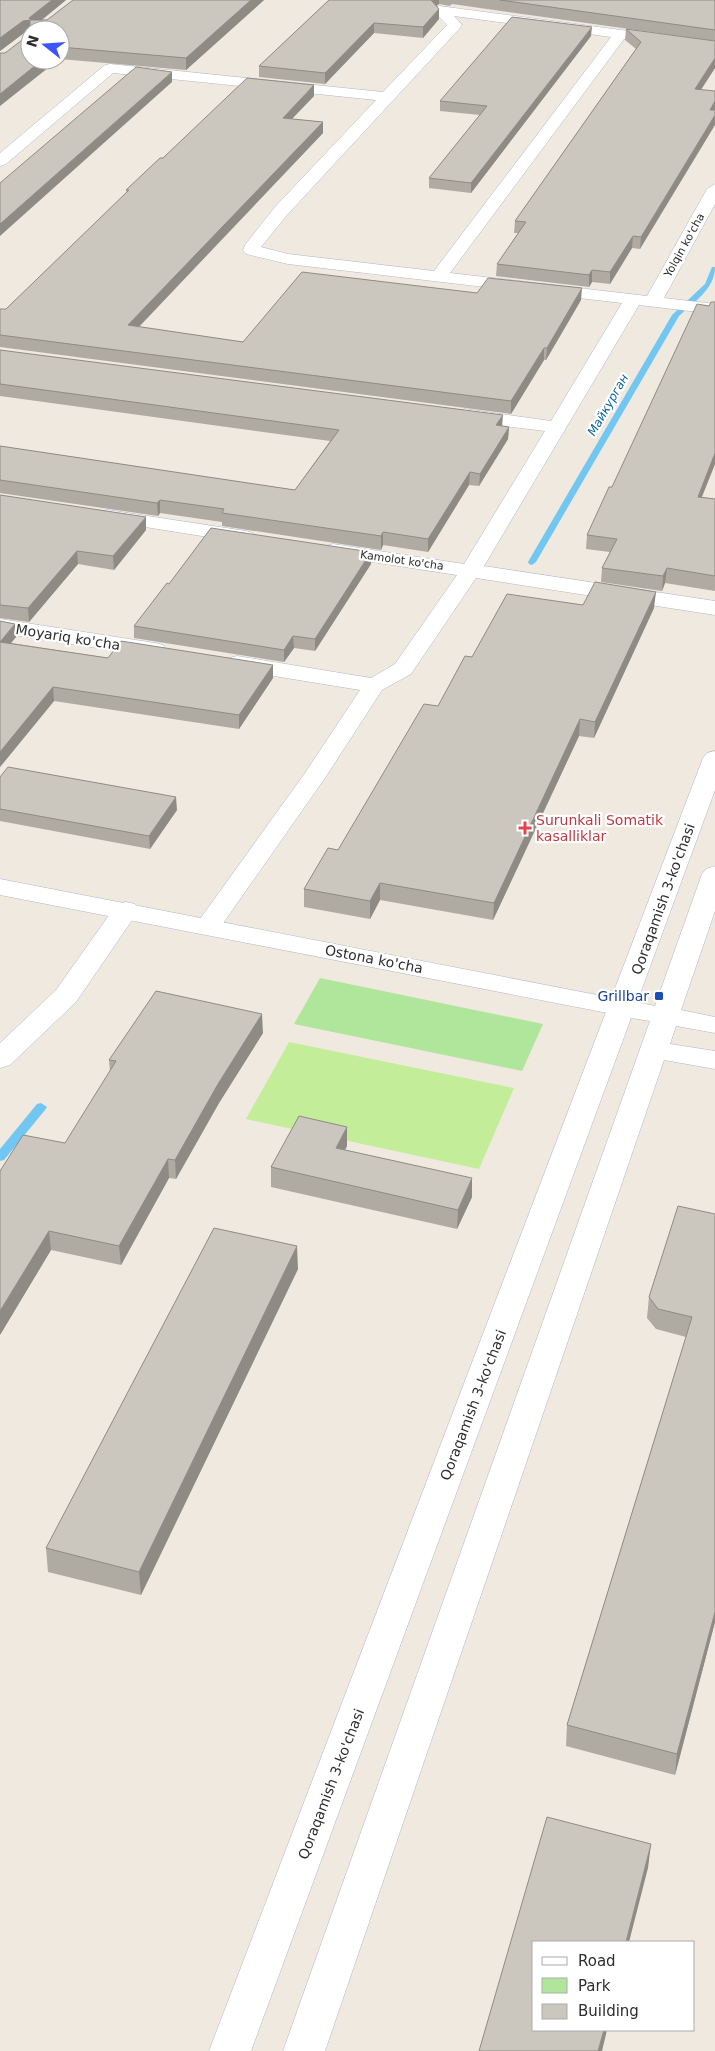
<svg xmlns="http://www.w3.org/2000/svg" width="715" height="2051" viewBox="0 0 715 2051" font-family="'DejaVu Sans',sans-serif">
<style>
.green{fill:#b0e69c}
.pitch{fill:#c3ed98}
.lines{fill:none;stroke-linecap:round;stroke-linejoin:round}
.stream{fill:#72c7f2;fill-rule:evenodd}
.minor-casing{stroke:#b3b5c1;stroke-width:1}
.tertiary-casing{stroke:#b3b5c1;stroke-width:1}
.secondary-casing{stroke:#b3b5c1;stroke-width:1}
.minor{fill:#fff;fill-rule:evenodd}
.tertiary{fill:#fff;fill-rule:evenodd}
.secondary{fill:#fff;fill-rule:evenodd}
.wall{fill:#afaba3}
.shaded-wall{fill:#8e8b85}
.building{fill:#cbc7be;stroke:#8e8b85}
.health-dot{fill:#e0444e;stroke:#fff;stroke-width:2}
.transit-dot{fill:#1a4fb4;stroke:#fff;stroke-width:2}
.labels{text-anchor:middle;stroke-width:4.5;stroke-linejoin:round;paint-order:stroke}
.far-street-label{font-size:11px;fill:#2d2d2d;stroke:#fff}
.far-water-label{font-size:12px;font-style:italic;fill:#0b64a4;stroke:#fff}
.street-label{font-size:14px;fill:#2d2d2d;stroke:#fff}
.health-label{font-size:14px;fill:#be3a42;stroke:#fff;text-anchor:start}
.transit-label{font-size:14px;fill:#164399;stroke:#fff;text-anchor:end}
</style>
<rect width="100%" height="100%" fill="#efe9e0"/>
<path class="green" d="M320 978 543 1024 522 1071 294 1024Z"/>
<path class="pitch" d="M289 1042 514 1088 479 1169 246 1119Z"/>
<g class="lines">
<path class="stream" d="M712 267H715C715 289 694 302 679 316L536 562 532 565 529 564 528 562 672 315 705 284Z
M41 1103 47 1107 45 1110 4 1160 0 1161V1149L37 1104Z"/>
<defs>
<path id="minor" d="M439 6 636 32 643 36 636 40 624 39 450 273 647 296 707 189 715 184V204L664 298 715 304V314L639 305 484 566 715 601V615L476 578 411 674 382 690 327 775 217 932 208 934 199 932 195 926 305 773 360 690 237 670 229 668 226 663 229 658 237 656 371 678 395 664 457 575 333 556 326 554 322 550 326 546 333 544 464 564 545 431 465 421 458 419 455 415 458 411 465 409 551 421 622 303 288 264 246 254 243 250 245 245 275 207 376 100 113 73 6 164 0 166V153L105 65 110 64 383 92 447 25 432 10ZM454 16 611 37 434 271 288 254 261 247 287 215 460 28 462 25Z
M108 510 246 531 253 533 256 537 253 541 246 543 101 520 98 516 101 512Z
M0 619 155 643 163 645 166 650 163 655 155 657 0 633Z
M126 902 135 904 139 910 76 1002 10 1065 0 1068V1043L56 990 117 904Z"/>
<path id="tertiary" d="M0 879 623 1000 633 1002 637 1008 633 1014 623 1016 0 895Z"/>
<path id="secondary" d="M715 751V790L637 1002 655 1006 702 874 706 869 715 866V911L681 1010 715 1017V1033L676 1026 670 1044 715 1051V1069L664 1060 325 2051H283L650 1021 631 1018 251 2051H209L703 758 707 753Z"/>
</defs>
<use href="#minor" class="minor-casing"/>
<use href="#tertiary" class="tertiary-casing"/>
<use href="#secondary" class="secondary-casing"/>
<use href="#minor" class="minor"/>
<use href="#tertiary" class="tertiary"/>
<use href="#secondary" class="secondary"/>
</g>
<path class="wall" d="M0 0H66L41 20 264 0 186 70 60 59V30L24 33 0 51Z
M329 0H715V41L452 4 450 6 439 4 436 6 439 9V19L423 38 374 33 325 84 259 77V66Z
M626 29 715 68 701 90 640 249 632 248 610 284 592 282 589 287 496 276 497 264 518 233H514L515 221 636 49 625 40Z
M591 36 471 193 429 188V178L480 115 440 111V101Z
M314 96 292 119 323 122V133L139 327 243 342 477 293 581 300 546 360H544L511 414 0 347V309H6L127 193 126 190 163 158Z
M709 306 715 464 702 497 715 499V591L665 583 662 591 601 582 602 568 610 552 586 549 587 535Z
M0 350 509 427 508 439 479 486 469 485 428 552 383 545 381 550 222 526V522L160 513 158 516 0 493V446L295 490 330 441 0 396Z
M0 495 146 530 114 570 78 564 29 622 0 618Z
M371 564 315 651 294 648 284 662 134 638V626L169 584Z
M583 605 654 608 594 738 579 736 493 920 380 900 370 919 304 907V889L338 850 472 657Z
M0 621 15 624 16 637 11 643 108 658 273 665V678L239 729 54 701 0 767Z
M0 777 177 810 150 849 0 821Z
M263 1033 219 1103 176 1179 169 1178 121 1265 51 1250 0 1335 65 1143 110 1072 109 1060Z
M347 1146 345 1150 472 1197 457 1229 271 1187V1167Z
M715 1214V1622L675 1775 566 1746 567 1725 686 1337 656 1329 647 1318 649 1297Z
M298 1269 141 1595 48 1572 46 1548Z"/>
<path class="shaded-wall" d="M52 0H66L31 29 30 32 24 33 0 51V38L23 21 29 18Z
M251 0H264L186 70V58Z
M430 0H439V4L430 10Z
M439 9V19L423 38V27Z
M374 23V33L325 84V73Z
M592 27 591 36 471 193V183Z
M715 58V68L694 100 695 89Z
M42 60H58L0 106V94Z
M172 72V82L0 236V224Z
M314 85V96L283 128V118Z
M715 101V110H710Z
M715 115V125L640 249 641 237Z
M323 122V133L129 337 128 325Z
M633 236 632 248 610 284V272Z
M592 270V282L589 287V275Z
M582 288 581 300 546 360 547 348Z
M544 348V360L511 414V401Z
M503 415 502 427 496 425Z
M509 427 508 439 479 486 480 474Z
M715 453V464L696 511 698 497Z
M470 472 469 485 428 552V539Z
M160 500V513L158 516 157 503Z
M146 517V530L114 570 113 556Z
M383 532V545L381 550V536Z
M77 551 78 564 29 622 28 608Z
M371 552V564L315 651V639Z
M667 568 665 583 662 591 663 576Z
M656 592 654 608 594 738 595 722Z
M15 624 16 637 1 655 0 642Z
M293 636 294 648 284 662V650Z
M273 665V678L239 729V715Z
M53 687 54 701 0 767V752Z
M580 719 579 736 493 920 494 903Z
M176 797 177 810 150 849 149 836Z
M380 883V900L370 919V901Z
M262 1014 263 1033 219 1103 176 1179 175 1160 218 1084Z
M347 1127V1146L336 1167V1148Z
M168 1159 169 1178 121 1265 119 1246Z
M472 1178V1197L457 1229 458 1210Z
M49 1231 51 1250 0 1335V1311Z
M297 1246 298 1269 141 1595 139 1572Z
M715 1612V1622L675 1775 677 1754Z
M651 1844 648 1868 629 1942H626Z
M604 2030H607L602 2051H598Z"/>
<path class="building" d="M0 0H52L29 18 31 20H47L73 0H251L186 58 60 47V30H30V20L23 21 0 38Z
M329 0H431L439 9 423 27 374 23 325 73 259 66Z
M500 0H715V30Z
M512 17 592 27 471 183 429 178 487 106 440 101Z
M626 29 715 41V58L695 89 715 91V101L710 110H715V115L641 237 633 236 610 272 592 270 589 275 497 264 526 222 515 221 641 42Z
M30 34V60H42L0 94V53H5Z
M136 67 172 72 0 224V183Z
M247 78 314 85 283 118 323 122 128 325 243 342 302 272 477 293 488 278 582 288 547 348H544L511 401 0 335V309H6L129 190H126L160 158H163Z
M711 302H715V453L698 497 715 499V576L667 568 663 576 602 568 617 539 587 535 609 487H612L697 304 709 306Z
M0 350 503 415 496 425 509 427 480 474 470 472 428 539 383 532 381 536 222 513 224 509 160 500 157 503 0 480V446L295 490 339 430 0 384Z
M0 495 146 517 113 556 77 551 28 608 0 605Z
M211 528 371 552 315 639 293 636 284 650 134 626 167 583 169 584Z
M595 582 656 592 595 722 580 719 494 903 380 883 370 901 304 889 328 848 338 850 424 704 438 706 465 656 472 657 507 594 583 605Z
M0 621 15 624 0 642Z
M121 641 273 665 239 715 53 687 0 752V642L108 658Z
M8 767 176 797 149 836 0 809V777Z
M156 991 262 1014 218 1084 175 1160 168 1159 119 1246 49 1231 0 1311V1171L23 1135 65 1143 116 1061 109 1060Z
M299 1116 347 1127 336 1148 472 1178 458 1210 271 1167Z
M678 1206 715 1214V1612L677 1754 567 1725 692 1317 658 1309 649 1297Z
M214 1228 297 1246 139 1572 46 1548Z
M547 1817 651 1844 626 1942H534V2030H604L598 2051H479Z"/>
<path class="health-dot" d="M522.5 820.5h5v5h5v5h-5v5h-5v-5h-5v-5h5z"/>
<rect class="transit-dot" x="654" y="991" width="10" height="10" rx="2.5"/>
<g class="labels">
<g class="far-street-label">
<text transform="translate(684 245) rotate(-61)" y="4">Yolqin ko'cha</text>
<text transform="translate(402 560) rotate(8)" y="4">Kamolot ko'cha</text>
</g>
<g class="far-water-label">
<text transform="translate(608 405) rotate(-60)" y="4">Майкурган</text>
</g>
<g class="street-label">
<text transform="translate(68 637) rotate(9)" y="5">Moyariq ko'cha</text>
<text transform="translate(663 899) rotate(-70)" y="5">Qoraqamish 3-ko'chasi</text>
<text transform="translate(374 959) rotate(11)" y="5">Ostona ko'cha</text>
<text transform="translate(473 1405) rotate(-69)" y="5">Qoraqamish 3-ko'chasi</text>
<text transform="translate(331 1784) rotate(-69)" y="5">Qoraqamish 3-ko'chasi</text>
</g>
<g class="health-label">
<text x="536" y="825">Surunkali Somatik<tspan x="536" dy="16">kasalliklar</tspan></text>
</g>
<g class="transit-label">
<text x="649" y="1001">Grillbar</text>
</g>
</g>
<rect x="532" y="1941" width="162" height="90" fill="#ffffff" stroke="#ababab"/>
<rect x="542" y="1957" width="25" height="8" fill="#ffffff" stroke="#ababab"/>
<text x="578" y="1966" font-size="15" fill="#2d2d2d">Road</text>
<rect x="542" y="1978" width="25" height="15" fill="#b0e69c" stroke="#ababab"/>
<text x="578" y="1991" font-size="15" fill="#2d2d2d">Park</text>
<rect x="542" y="2004" width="25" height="15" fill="#cbc7be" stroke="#ababab"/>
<text x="578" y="2016" font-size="15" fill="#2d2d2d">Building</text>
<g transform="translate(45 45) rotate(287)"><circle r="24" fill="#ffffff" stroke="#ababab"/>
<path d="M0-4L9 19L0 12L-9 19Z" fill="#3e54fe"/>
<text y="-8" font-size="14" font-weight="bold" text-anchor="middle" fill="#2d2d2d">N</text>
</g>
</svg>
